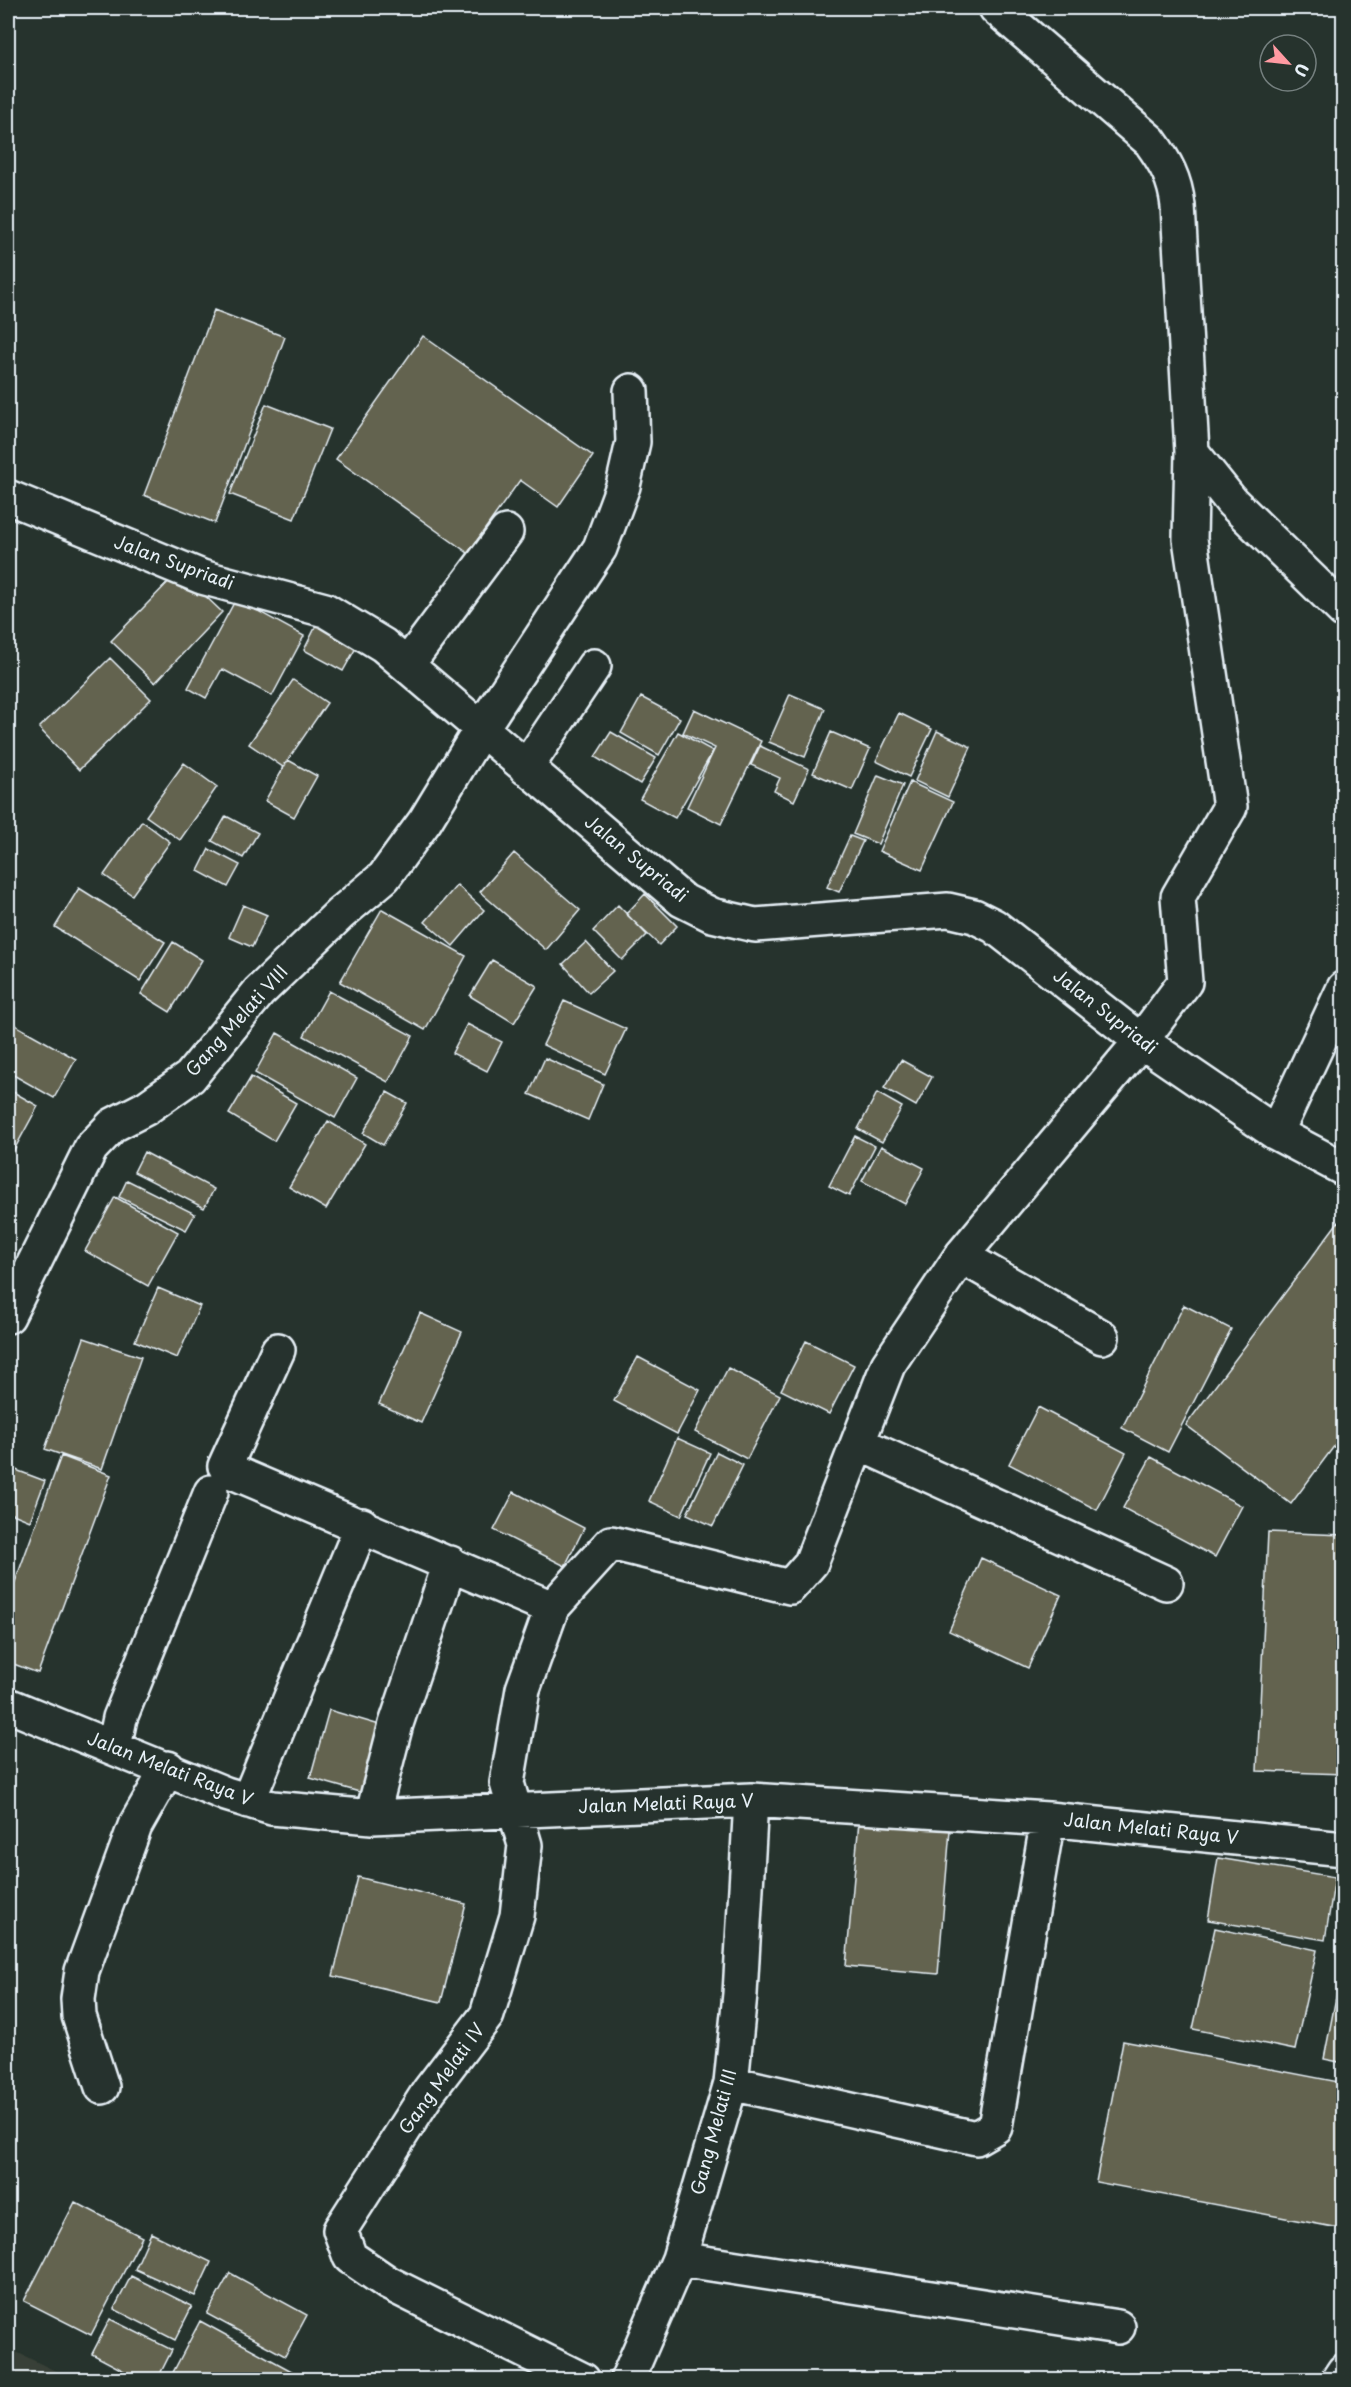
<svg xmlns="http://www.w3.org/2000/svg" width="1351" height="2387" viewBox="0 0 1351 2387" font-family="'Playpen Sans',sans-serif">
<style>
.built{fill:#394137}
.building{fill:#64634f;stroke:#e8f1f8;stroke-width:1.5}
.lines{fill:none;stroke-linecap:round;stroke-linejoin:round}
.minor-casing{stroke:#e8f1f8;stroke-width:38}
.minor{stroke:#26332d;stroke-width:33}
.labels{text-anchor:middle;stroke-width:4.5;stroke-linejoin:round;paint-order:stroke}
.street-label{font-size:18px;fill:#e8f1f8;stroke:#26332d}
</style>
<rect width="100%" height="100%" fill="#26332d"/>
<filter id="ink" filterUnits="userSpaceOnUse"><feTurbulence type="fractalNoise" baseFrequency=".0167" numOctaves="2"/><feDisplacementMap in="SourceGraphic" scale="12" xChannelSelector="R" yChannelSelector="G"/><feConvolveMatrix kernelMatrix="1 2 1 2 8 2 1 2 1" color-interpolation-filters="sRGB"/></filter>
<g filter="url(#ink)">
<path class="built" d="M8 2348 72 2379H8Z"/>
<path class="building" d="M214 310 285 337 215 523 144 495Z
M423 336 593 456 558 507 520 480 468 553 336 459Z
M266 404 330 429 294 519 230 494Z
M179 571 222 612 155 683 111 641Z
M236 599 304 636 272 696 222 669 206 698 188 688Z
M318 622 358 644 343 671 304 650Z
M110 658 151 699 79 770 39 728Z
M293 680 327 703 283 767 249 744Z
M790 694 825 709 805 757 769 742Z
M641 697 680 718 659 755 621 733Z
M694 709 761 741 721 824 687 807 715 748 683 733Z
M899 713 932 729 909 777 876 761Z
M937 731 971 747 948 797 915 781Z
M611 732 656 758 640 784 595 757Z
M678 732 713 751 675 818 640 799Z
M831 732 870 749 852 790 813 773Z
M760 746 809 769 794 801 774 791 780 778 751 765Z
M288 760 317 776 294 817 265 801Z
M184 763 217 787 180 840 146 816Z
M878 775 903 785 878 844 853 834Z
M910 782 953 802 922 870 879 851Z
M226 816 258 833 243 858 212 841Z
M142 821 170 842 132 895 104 875Z
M850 836 863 841 839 892 827 887Z
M209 849 240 865 228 887 198 871Z
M514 853 580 910 546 950 480 892Z
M457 885 484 910 453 946 425 922Z
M79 888 165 942 140 981 55 927Z
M645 894 677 926 659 945 626 914Z
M243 905 267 915 252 947 229 937Z
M618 905 647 935 622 960 593 931Z
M382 909 466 956 425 1030 340 982Z
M173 942 202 960 170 1012 141 994Z
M586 942 613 971 589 993 563 964Z
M492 960 537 986 514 1023 470 996Z
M329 991 413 1036 388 1082 304 1036Z
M564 1001 626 1029 605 1074 543 1045Z
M8 1021 76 1059 54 1098 8 1072Z
M467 1024 502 1042 487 1071 452 1053Z
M277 1033 357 1078 335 1118 255 1073Z
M545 1058 603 1084 588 1120 529 1094Z
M901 1060 932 1077 916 1106 884 1088Z
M251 1077 296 1103 274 1141 229 1114Z
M8 1089 38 1106 9 1159 8 1158Z
M387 1092 407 1103 383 1145 363 1133Z
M877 1093 902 1107 882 1142 858 1129Z
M328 1121 365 1144 326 1209 289 1187Z
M855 1136 875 1146 849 1196 829 1186Z
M881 1146 924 1168 905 1204 862 1181Z
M144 1152 214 1189 204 1208 134 1172Z
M127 1180 195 1214 186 1230 119 1197Z
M115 1197 178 1232 148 1286 85 1251Z
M1338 1222 1344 1226V1433L1291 1504 1186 1425Z
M158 1288 200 1306 177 1358 135 1341Z
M1184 1305 1231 1329 1168 1452 1122 1428Z
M420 1313 462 1332 421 1423 379 1404Z
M84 1338 141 1357 102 1469 45 1449Z
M806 1341 854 1365 829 1414 781 1390Z
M638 1357 700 1390 677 1434 614 1401Z
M728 1368 780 1395 747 1459 695 1432Z
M1038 1407 1126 1453 1097 1510 1009 1464Z
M677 1438 710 1453 681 1516 649 1501Z
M717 1452 743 1465 713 1526 687 1514Z
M61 1456 111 1475 38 1673 8 1662V1601Z
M1151 1457 1242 1506 1215 1557 1123 1508Z
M8 1467 45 1481 30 1521 8 1512Z
M514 1492 584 1528 565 1566 494 1530Z
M1268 1532 1344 1535V1774L1257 1771Z
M981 1558 1061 1595 1028 1668 949 1631Z
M329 1710 383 1726 363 1793 310 1778Z
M860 1810 951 1818 938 1974 846 1966Z
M1218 1858 1335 1877 1325 1940 1208 1920Z
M358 1877 466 1904 441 2002 333 1976Z
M1215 1928 1317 1950 1295 2050 1193 2029Z
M1344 1956V2063L1324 2059Z
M1123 2041 1344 2083V2229L1096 2182Z
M75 2202 142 2237 91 2335 24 2301Z
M151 2233 211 2262 195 2296 135 2269Z
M230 2273 307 2315 285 2356 207 2314Z
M131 2276 192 2306 175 2340 114 2309Z
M110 2319 172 2350 157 2380H141L92 2354Z
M200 2321 308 2380H169Z"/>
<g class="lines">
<defs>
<path id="minor" d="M996 8 1150 141C1166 163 1175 179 1178 206L1192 452 1232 502 1344 611
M8 497 202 577 325 610 383 645 682 900 712 915 755 925 948 910 974 916 994 926 1141 1041 1276 1133 1344 1169
M407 665 506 532
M526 768 594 666
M1276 1133 1344 988
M961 1256 1141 1041 1185 982 1178 897 1230 807 1190 539 1192 452
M8 1316 91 1148 113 1125 146 1108 190 1077 259 992 340 914 384 877 425 821 481 729 600 548 623 486 633 442 631 391
M278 1350 225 1466 228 1470 552 1608
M858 1443 1166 1583
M8 1705 226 1794 272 1808 372 1817 751 1800 1048 1819 1344 1849
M114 1747 120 1718 211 1492
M248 1801 362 1525
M372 1817 396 1724 450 1563
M731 2083 976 2138 995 2127 1048 1819
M102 2087 79 2016 78 1999 82 1971 135 1826 168 1768
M679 2259 1118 2327
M583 2380 388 2283 350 2257 340 2230 429 2091 487 2015 517 1916 525 1845 507 1783 523 1689 552 1608 611 1543 790 1587 811 1563 888 1365 961 1256 1102 1337
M627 2380 679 2259 731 2083 740 1994 751 1800
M1338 2380 1344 2371"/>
</defs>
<use href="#minor" class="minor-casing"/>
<use href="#minor" class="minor"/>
</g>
</g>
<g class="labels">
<g class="street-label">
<text transform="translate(174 563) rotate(20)" y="6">Jalan Supriadi</text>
<text transform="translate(636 859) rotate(39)" y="6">Jalan Supriadi</text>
<text transform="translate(1105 1012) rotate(38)" y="6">Jalan Supriadi</text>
<text transform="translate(237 1021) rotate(-48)" y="6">Gang Melati VIII</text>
<text transform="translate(170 1769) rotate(21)" y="6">Jalan Melati Raya V</text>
<text transform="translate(666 1804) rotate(-2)" y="6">Jalan Melati Raya V</text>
<text transform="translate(1151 1829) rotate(6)" y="6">Jalan Melati Raya V</text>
<text transform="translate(442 2079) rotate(-54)" y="6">Gang Melati IV</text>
<text transform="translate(714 2132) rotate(-75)" y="6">Gang Melati III</text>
</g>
</g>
<rect width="1351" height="2387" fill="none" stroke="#26332d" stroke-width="30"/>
<rect x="15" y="15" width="1321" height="2357" fill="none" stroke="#e8f1f8" stroke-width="2" filter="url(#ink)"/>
<g transform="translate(1288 63) rotate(117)"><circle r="28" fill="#26332d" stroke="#747f7e" stroke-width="1.5"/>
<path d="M0-4.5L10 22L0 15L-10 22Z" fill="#ff9aa2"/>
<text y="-9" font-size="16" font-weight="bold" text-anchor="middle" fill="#e8f1f8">U</text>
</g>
</svg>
